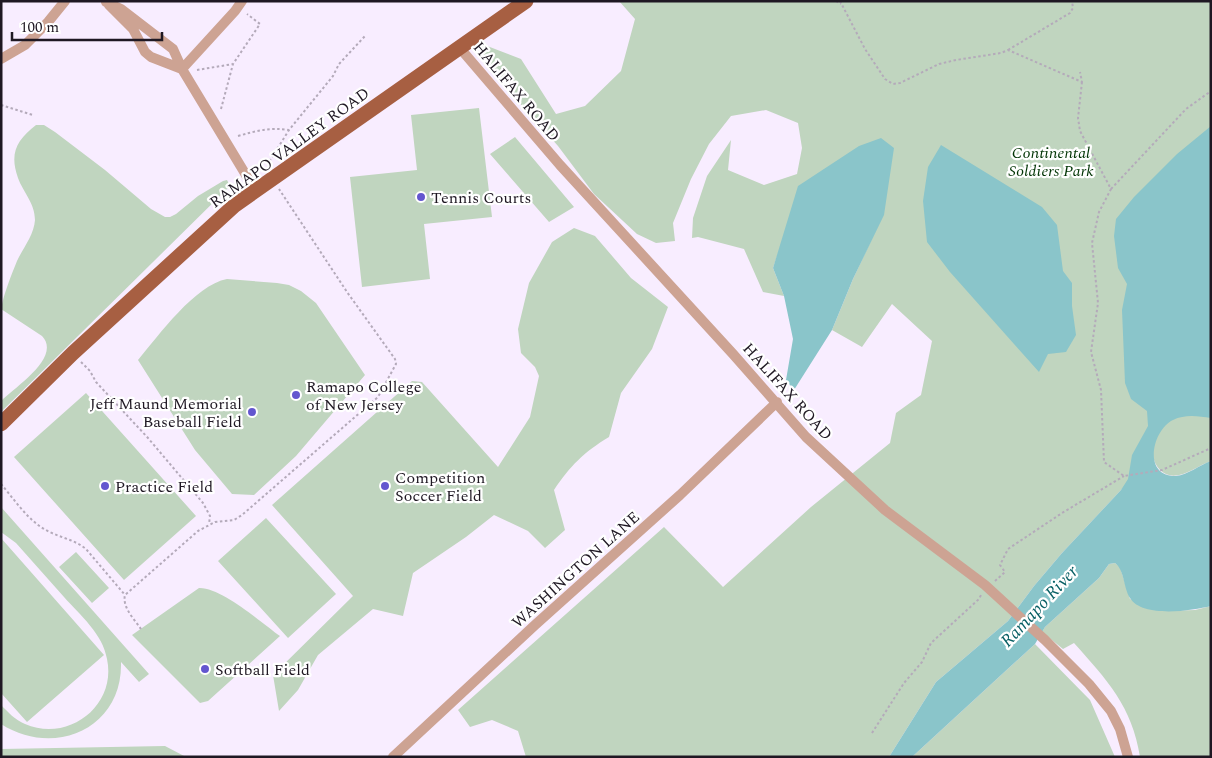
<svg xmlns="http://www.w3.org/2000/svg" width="1212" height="758" viewBox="0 0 1212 758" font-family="Spectral,serif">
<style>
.green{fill:#c0d5bf}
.water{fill:#8ac5ca}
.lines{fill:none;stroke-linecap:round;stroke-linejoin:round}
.path{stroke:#b4aaba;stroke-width:2;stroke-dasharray:2.5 2.5;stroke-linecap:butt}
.minor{stroke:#cda393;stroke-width:10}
.primary{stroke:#a75f42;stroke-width:15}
.poi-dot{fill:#6356cf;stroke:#fff;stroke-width:2}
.labels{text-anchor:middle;stroke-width:4.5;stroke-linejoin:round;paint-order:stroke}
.street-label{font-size:16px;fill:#1f1823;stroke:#fff}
.park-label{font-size:16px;font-style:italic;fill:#013404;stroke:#fff}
.poi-label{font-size:16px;fill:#1f1823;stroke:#fff;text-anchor:start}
.water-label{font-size:18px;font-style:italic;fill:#096065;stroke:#fff}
</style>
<rect width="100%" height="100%" fill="#f8edff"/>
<path class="green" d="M619 1H1211V461C1196 466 1175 485 1160 470 1156 466 1154 461 1153 456L1062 553 1034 586 1008 621 936 682 889 757H526L518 731 492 720 470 727 458 710 664 527 723 587 811 507 890 443 896 413 921 395 932 341 892 304 862 347 832 330 853 279 883 215 785 233 773 268 784 296 763 292 744 249 698 237 692 238 693 218 707 176 731 140 728 170 764 185 797 174 802 148 798 123 766 110 731 116 709 144 691 179 673 223 675 241 656 243 637 234 594 194 558 146 482 61V44L521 59 556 114 585 106 621 71 635 19Z
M479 108 492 217 424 224 430 279 362 287 350 177 417 170 411 115Z
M36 125H44L55 132 105 170 151 209 165 217H170L176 214 198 196 223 181 227 180 229 184 228 188 1 412V401C15 387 62 357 42 336L1 309C4 293 11 276 17 261 23 248 34 235 35 220 35 203 23 192 18 178 9 153 17 140 36 125Z
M515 137 574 207 549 222 490 154Z
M574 228 595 236 631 278 668 307 652 349 621 393 609 437C584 452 570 466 554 490L565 530 545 548 528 531 494 515 466 537 413 573 403 616 373 609 318 655 298 690 279 711 273 675 353 596 272 505 412 381 422 382 498 467 530 417 539 376 535 367 521 353 518 329 529 283 552 242Z
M227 279 277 283 289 285 301 291 316 303 365 375 296 456 254 495 232 494 195 450 138 360C159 335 195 285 227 279Z
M86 393 196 516 124 580 14 457Z
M1 507 149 674 139 682 121 662C123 729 54 758 1 724V705C8 712 15 720 25 724 68 743 117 706 107 659 103 634 80 615 64 597 48 579 32 561 16 543L1 532Z
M266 518 336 594 288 638 218 561Z
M1 538 104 655 27 722 1 693Z
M76 552 109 588 92 603 59 567Z
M1115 563 1120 567 1130 599 1165 611 1195 610 1211 606V757H1140C1132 706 1107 680 1074 643L1063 649 1042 632 1045 627 1099 578 1109 564Z
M199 588C221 587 262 623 280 636L208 701 200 703 132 635Z
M1035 644 1090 700 1115 757H912Z
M165 746 186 757H1V749Z"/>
<path class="water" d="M1211 126V418C1198 416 1185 414 1173 420 1152 430 1142 477 1176 476 1188 475 1199 465 1211 461V606C1191 611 1142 618 1130 598 1123 587 1125 571 1115 563L1109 564 1099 578 1045 627 1035 644 912 757H889L936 682 1008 621 1034 586 1062 553 1121 490 1128 479 1132 455 1148 426 1147 411 1131 399 1125 383 1122 310 1127 284 1118 268 1114 236 1116 219 1134 197 1177 154Z
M881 138 894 148 884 215 853 279 832 330 794 390 786 380 793 339 784 296 773 268 798 186 859 146Z
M941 145 1042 207 1057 225 1063 271 1072 283V306L1076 335 1066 352 1048 354 1039 372 950 272 927 242 923 201 928 167Z"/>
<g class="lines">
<path class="path" d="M836 1 841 4
M840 1 865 49 885 79 893 84 900 83 939 64 956 60 1001 53 1008 50 1082 82 1080 72
M1008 50 1070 13 1073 8 1072 1
M197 70 233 64
M1082 82 1078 118 1080 131 1111 189 1099 212 1092 243 1098 303 1091 352 1101 390 1104 462 1124 476 1162 470 1211 448
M1 105 33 115
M221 109 233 64 260 24 247 14
M238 136C256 131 270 127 289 130
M270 166 269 162 289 130 333 76 339 64 365 36
M1111 189 1186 109 1211 91
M81 362 90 371 96 382 148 438 203 503 210 516 209 524
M1 484C14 499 27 519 44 529 57 537 74 539 86 549L125 595
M995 581 1005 572 1000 565 1008 549 1062 513 1124 476
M141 629C134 619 122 607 125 595L198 531 215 522 234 520 242 515 378 397 396 364 395 359 347 292 279 189
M872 733 904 683 922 662 931 643 979 599 981 595"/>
<path class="minor" d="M106 2 121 9 173 49 182 69 255 190
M109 5 133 29 145 52 151 57 182 69
M459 47 560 165 733 354 806 437 885 510 985 585 1045 640 1089 684 1111 711 1120 729 1128 757
M1 59 25 45 48 22 65 1
M182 69 235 11 242 1
M393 757 535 625 680 495 777 402"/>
<path class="primary" d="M1 424 73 353 235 205 526 1"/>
</g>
<g class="poi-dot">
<circle cx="421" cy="197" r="5"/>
<circle cx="296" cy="395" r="5"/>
<circle cx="252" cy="412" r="5"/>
<circle cx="105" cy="486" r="5"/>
<circle cx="385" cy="486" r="5"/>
<circle cx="205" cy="669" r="5"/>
</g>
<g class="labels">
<g class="street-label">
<text transform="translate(517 91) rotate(50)" y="6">HALIFAX ROAD</text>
<text transform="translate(289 147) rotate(-36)" y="6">RAMAPO VALLEY ROAD</text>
<text transform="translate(788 391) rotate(48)" y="6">HALIFAX ROAD</text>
<text transform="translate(575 569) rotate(-42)" y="6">WASHINGTON LANE</text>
</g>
<g class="park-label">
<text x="1051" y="158">Continental<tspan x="1051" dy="18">Soldiers Park</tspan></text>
</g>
<g class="poi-label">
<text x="431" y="203">Tennis Courts</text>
<text x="306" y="392">Ramapo College<tspan x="306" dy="18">of New Jersey</tspan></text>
<text x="242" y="409" text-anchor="end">Jeff Maund Memorial<tspan x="242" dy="18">Baseball Field</tspan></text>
<text x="395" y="483">Competition<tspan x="395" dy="18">Soccer Field</tspan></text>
<text x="115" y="492">Practice Field</text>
<text x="215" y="675">Softball Field</text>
</g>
<g class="water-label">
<text transform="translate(1039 606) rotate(-47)" y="6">Ramapo River</text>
</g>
</g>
<rect width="1212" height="758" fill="none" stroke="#1f1823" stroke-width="5"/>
<path d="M12 32v8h150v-8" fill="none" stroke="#1f1823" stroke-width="2.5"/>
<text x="20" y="32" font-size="15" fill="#1f1823" stroke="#ffffff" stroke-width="4" paint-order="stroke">100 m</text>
</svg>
